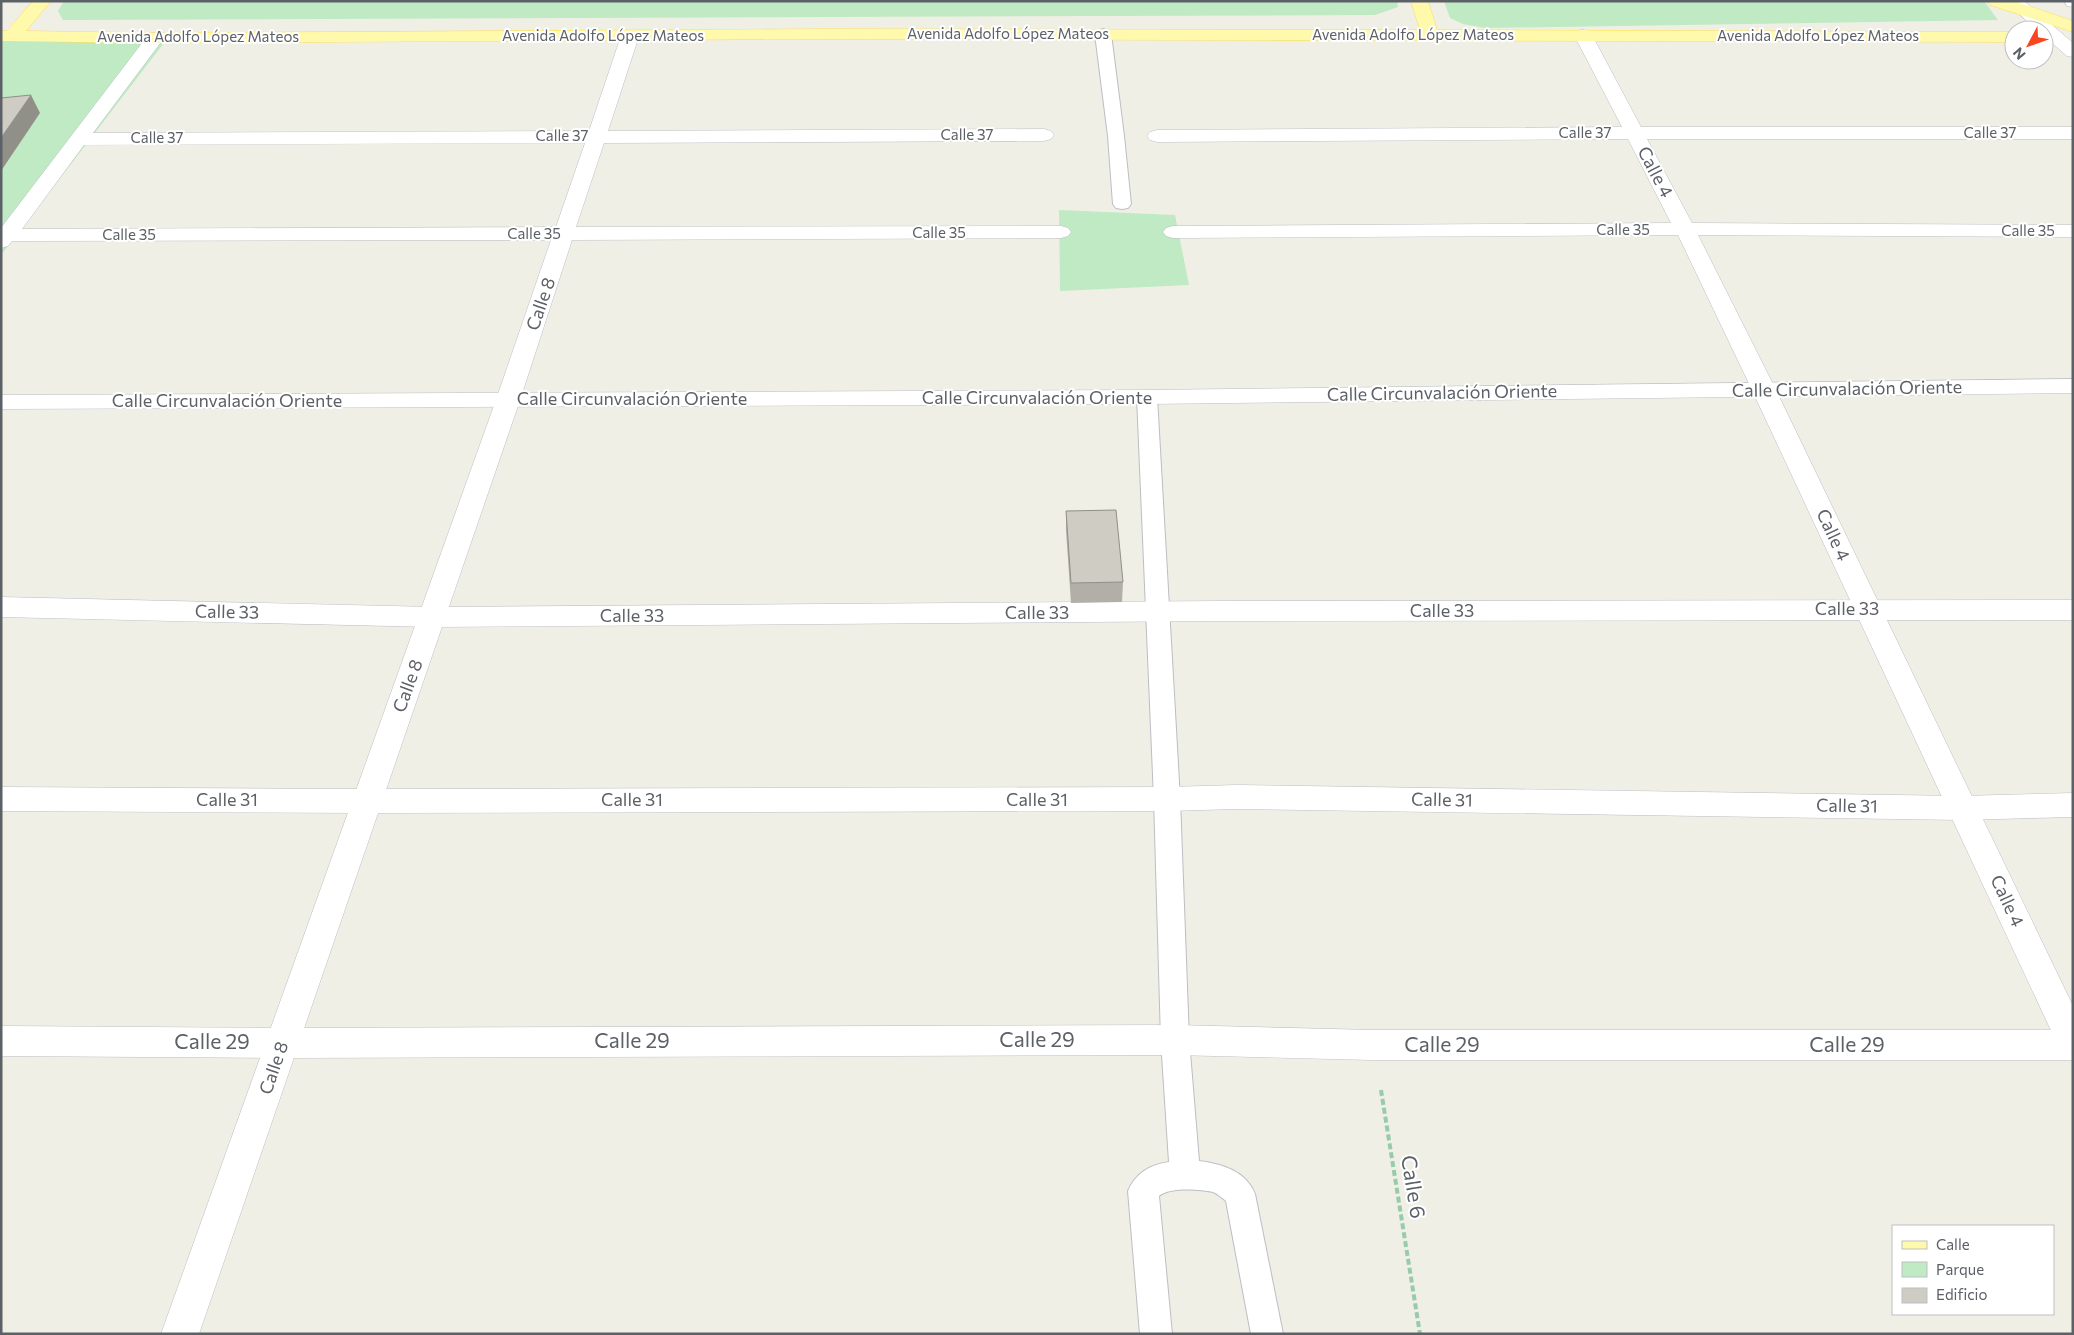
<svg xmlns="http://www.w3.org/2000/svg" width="2074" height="1335" viewBox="0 0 2074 1335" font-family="Commissioner,sans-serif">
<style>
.green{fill:#bfeac3}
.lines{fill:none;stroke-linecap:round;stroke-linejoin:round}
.service-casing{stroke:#bcbec5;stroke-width:2}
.pedestrian-casing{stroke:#bcbec5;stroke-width:1}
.minor-casing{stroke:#bcbec5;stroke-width:1}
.tertiary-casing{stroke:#bcbec5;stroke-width:1}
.secondary-casing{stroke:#babdc4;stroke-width:1}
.primary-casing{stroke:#ffde4f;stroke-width:1}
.path{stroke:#96ccab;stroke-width:4;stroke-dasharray:6 3;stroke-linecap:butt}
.service{fill:#fff;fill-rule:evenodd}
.pedestrian{fill:#fff;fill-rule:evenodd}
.minor{fill:#fff;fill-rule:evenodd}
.tertiary{fill:#fff;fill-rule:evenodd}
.secondary{fill:#fff;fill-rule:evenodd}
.primary{fill:#fff9ab;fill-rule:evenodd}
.wall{fill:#b1afa8}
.shaded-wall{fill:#908f88}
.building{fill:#ceccc3;stroke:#908f88}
.labels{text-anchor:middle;stroke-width:4;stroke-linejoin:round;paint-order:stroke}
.far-street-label{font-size:15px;fill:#5c6067;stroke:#fff}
.street-label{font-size:18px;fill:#5c6067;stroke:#fff}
.near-street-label{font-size:21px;fill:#5c6067;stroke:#fff}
</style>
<rect width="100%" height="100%" fill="#f0efe5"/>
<path class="green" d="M64 1H1397L1398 7 1375 15 63 20 58 11Z
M1444 1H1984L1998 20 1485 28 1463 24 1450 18Z
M167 39 15 237 1 255V40Z
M1059 210 1175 215 1189 285 1060 291Z"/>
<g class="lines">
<defs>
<path id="service" d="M1103 29 1108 31 1111 34 1124 136 1131 204 1128 208 1122 209 1116 208 1113 204 1108 136 1095 34 1098 31Z
M1147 391 1154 393 1157 397 1180 799 1189 1040 1199 1161C1222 1164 1246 1171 1255 1194L1283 1334H1251L1226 1201C1222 1198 1218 1194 1213 1192 1200 1189 1169 1187 1159 1196L1172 1334H1140L1128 1191C1136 1173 1149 1165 1169 1162L1161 1040 1154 799 1137 397 1140 393Z"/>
<path id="pedestrian" d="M1 597 433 607 1220 601 2073 600V620L1220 621 433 627 1 617Z
M1237 785 1962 796 2073 793V817L1962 820 1237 809 1167 811 367 813 1 811V787L367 789 1167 787Z
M1175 1025 1373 1030H2073V1060H1373L1175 1055 283 1058 1 1056V1026L283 1028Z"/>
<path id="minor" d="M1583 30 1589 31 1592 35 1641 127H2073V139H1647L1692 223 2073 225V237L1698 235 1776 390 2073 1006V1056L2061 1052 1752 390 1678 235 1173 238 1166 236 1163 232 1166 228 1173 226 1671 223 1628 139 1157 142 1150 140 1147 136 1150 132 1157 130 1622 127 1574 35 1577 31Z
M630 31 636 32 639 36 608 131 1044 129 1051 131 1054 135 1051 139 1044 141 604 143 576 227 1061 226 1068 228 1071 232 1068 236 1061 238 572 240 520 400 199 1334H161L496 400 551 240 12 241 8 246 1 248V228L149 34 155 33 161 34 164 38 93 133 589 131 621 36 624 32ZM585 143 556 227 22 229 84 145Z"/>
<path id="tertiary" d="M2073 379V393L1147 404 1 409V395L1147 390Z"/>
<path id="secondary" d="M2005 1H2024L2073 43V57L2067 56 2044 36V30H2037Z
M2064 1H2073V7L2067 6Z"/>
<path id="primary" d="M33 1H51L26 31 155 33 825 29 1420 30 1411 1H1428L1437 30 2014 32V42L825 39 155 43 1 41V31H7Z
M1988 1H2014L2073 21V32L1990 5Z"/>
</defs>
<use href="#service" class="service-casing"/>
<use href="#pedestrian" class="pedestrian-casing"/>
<use href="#minor" class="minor-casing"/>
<use href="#tertiary" class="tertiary-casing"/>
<use href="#secondary" class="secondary-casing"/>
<use href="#primary" class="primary-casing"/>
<path class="path" d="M1381 1090 1420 1334"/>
<use href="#service" class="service"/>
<use href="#pedestrian" class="pedestrian"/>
<use href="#minor" class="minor"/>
<use href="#tertiary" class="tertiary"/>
<use href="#secondary" class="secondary"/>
<use href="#primary" class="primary"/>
</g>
<path class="wall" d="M1066 511 1123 582 1122 602 1071 603 1066 531Z"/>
<path class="shaded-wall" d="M31 95 40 113 1 171V138Z"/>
<path class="building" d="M31 95 1 138V98Z
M1116 510 1123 582 1071 583 1066 511Z"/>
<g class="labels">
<g class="far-street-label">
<text x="1008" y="39">Avenida Adolfo López Mateos</text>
<text x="1413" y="40">Avenida Adolfo López Mateos</text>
<text x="603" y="41">Avenida Adolfo López Mateos</text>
<text x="1818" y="41">Avenida Adolfo López Mateos</text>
<text x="198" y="42">Avenida Adolfo López Mateos</text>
<text x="1585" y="138">Calle 37</text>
<text x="1990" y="138">Calle 37</text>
<text x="967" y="140">Calle 37</text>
<text x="562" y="141">Calle 37</text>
<text x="157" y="143">Calle 37</text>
<text x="1623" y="235">Calle 35</text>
<text x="2028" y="236">Calle 35</text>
<text x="939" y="238">Calle 35</text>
<text x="534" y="239">Calle 35</text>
<text x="129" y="240">Calle 35</text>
</g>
<g class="street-label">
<text transform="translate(1655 172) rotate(62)" y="6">Calle 4</text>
<text transform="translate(541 304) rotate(-71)" y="6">Calle 8</text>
<text transform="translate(1847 389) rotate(-1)" y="6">Calle Circunvalación Oriente</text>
<text transform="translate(1442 393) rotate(-1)" y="6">Calle Circunvalación Oriente</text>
<text x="1037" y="404">Calle Circunvalación Oriente</text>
<text x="632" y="405">Calle Circunvalación Oriente</text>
<text x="227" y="407">Calle Circunvalación Oriente</text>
<text transform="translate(1833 535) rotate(65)" y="6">Calle 4</text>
<text x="1847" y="615">Calle 33</text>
<text x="1442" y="617">Calle 33</text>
<text transform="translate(227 612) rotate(1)" y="6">Calle 33</text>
<text x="1037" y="619">Calle 33</text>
<text x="632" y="622">Calle 33</text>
<text transform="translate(408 686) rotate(-70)" y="6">Calle 8</text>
<text x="227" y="806">Calle 31</text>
<text x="632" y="806">Calle 31</text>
<text x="1037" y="806">Calle 31</text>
<text transform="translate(1442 800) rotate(1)" y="6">Calle 31</text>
<text transform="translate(1847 806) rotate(1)" y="6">Calle 31</text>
<text transform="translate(2007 901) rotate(65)" y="6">Calle 4</text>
<text transform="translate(274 1068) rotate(-71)" y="6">Calle 8</text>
</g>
<g class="near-street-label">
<text x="1037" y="1047">Calle 29</text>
<text x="632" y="1048">Calle 29</text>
<text x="212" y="1049">Calle 29</text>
<text x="1442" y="1052">Calle 29</text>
<text x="1847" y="1052">Calle 29</text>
<text transform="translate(1413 1187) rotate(81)" y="7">Calle 6</text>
</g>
</g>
<rect width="2074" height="1335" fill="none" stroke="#5c6067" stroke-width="5"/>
<rect x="1892" y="1225" width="162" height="90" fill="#ffffff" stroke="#bebfc2"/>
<rect x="1902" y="1241" width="25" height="8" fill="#fff9ab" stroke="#bebfc2"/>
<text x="1936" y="1250" font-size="15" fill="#5c6067">Calle</text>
<rect x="1902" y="1262" width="25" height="15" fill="#bfeac3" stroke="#bebfc2"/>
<text x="1936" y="1275" font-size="15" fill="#5c6067">Parque</text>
<rect x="1902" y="1288" width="25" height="15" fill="#ceccc3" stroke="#bebfc2"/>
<text x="1936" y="1300" font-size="15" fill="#5c6067">Edificio</text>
<g transform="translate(2029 45) rotate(229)"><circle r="24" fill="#ffffff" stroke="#bebfc2"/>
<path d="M0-4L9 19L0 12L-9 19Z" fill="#fa4521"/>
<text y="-8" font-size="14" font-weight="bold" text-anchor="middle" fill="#5c6067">N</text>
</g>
</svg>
